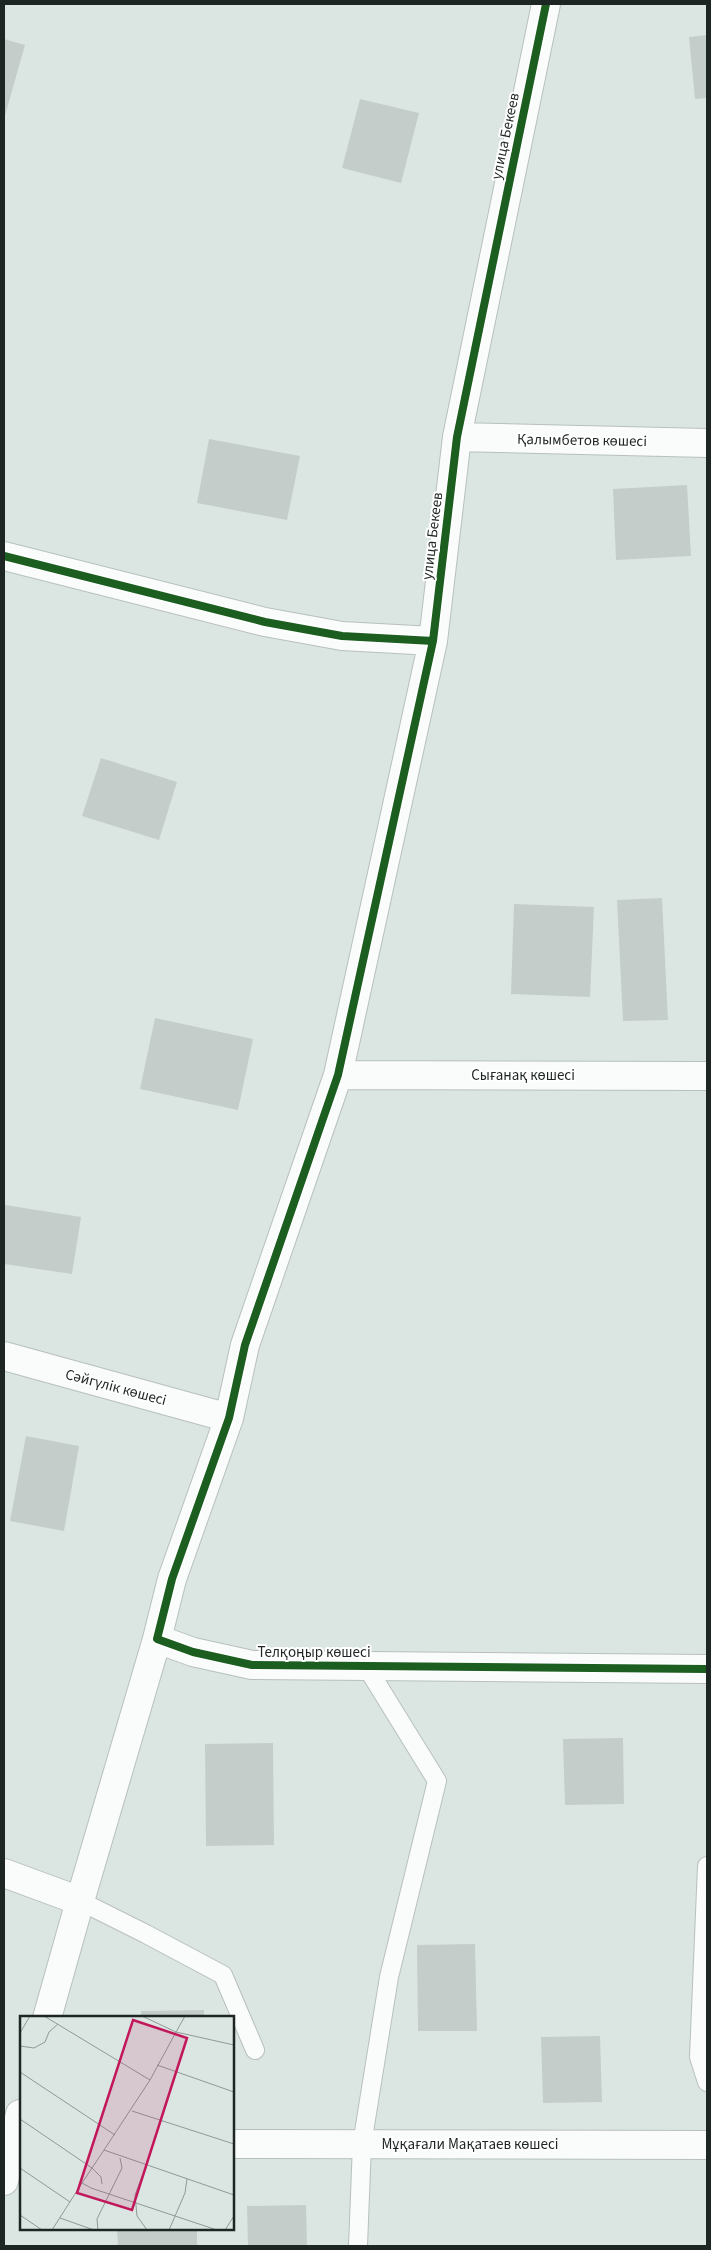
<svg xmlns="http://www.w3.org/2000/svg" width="711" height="2250" viewBox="0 0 711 2250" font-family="'Source Sans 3',sans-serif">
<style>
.building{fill:#c4cdca}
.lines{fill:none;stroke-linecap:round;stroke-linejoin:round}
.service-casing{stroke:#b7c0bd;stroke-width:20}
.minor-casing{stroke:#b7c0bd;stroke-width:30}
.service{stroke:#fafbfb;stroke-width:18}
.minor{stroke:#fafbfb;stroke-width:28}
.cycleway-casing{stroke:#fff;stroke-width:11}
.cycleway{stroke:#1b5e20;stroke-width:8}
.labels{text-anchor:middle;stroke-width:4;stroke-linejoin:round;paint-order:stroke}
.street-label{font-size:15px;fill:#1e2623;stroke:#fff}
.inset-road{fill:none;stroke:#8f9996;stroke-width:1}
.view{fill:#c2185b;fill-opacity:0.15;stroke:#c2185b;stroke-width:2.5}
.inset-edge{fill:none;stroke:#1e2623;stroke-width:2.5}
</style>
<rect width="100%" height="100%" fill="#dbe6e3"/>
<path class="building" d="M707 35V98L695 99 689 37Z
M4 39 25 45 4 119Z
M360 99 419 113 401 183 342 168Z
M209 439 300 456 287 520 197 503Z
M687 485 691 556 616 560 613 489Z
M101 758 177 782 159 840 82 816Z
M662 898 668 1020 623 1021 617 900Z
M514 904 594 907 590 997 511 994Z
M155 1018 253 1039 238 1110 140 1089Z
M5 1205 81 1217 72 1274 4 1264Z
M26 1436 79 1446 64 1531 10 1521Z
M623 1738 624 1804 565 1805 563 1739Z
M273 1743 274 1845 206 1846 205 1744Z
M475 1944 477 2031H418L417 1945Z
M204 2010V2018H141V2011Z
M600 2036 602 2102 543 2103 541 2037Z
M306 2205 307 2246H248L247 2206Z
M117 2229H197V2246H118Z"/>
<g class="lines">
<defs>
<path id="service" d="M707 1866 699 2057 707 2082
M80 1901 146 1934 223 1975 255 2050
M358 2246 362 2144 389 1977 437 1781 366 1666"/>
<path id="minor" d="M457 437 707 443
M4 556 265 622 342 636 433 641 457 437 546 4
M433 641 338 1075 245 1345 229 1418 172 1579 157 1639 193 1652 252 1665 707 1669
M338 1075 707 1076
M4 1356 229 1418
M4 1873 80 1901 47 2018
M80 1901 157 1639
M232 2144 707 2145
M4 2181 20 2114"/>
</defs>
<use href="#service" class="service-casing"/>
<use href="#minor" class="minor-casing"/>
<use href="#service" class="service"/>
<use href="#minor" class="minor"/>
<defs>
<path id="cycleway" d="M4 556 265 622 342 636 433 641 457 437 546 4
M433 641 338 1075 245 1345 229 1418 172 1579 157 1639 193 1652 252 1665 707 1669"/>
</defs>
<use href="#cycleway" class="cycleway-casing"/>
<use href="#cycleway" class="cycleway"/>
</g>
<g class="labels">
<g class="street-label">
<text transform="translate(505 136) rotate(-78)" y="5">улица Бекеев</text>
<text transform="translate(582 440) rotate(1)" y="5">Қалымбетов көшесі</text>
<text transform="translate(432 536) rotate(-83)" y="5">улица Бекеев</text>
<text x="523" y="1080">Сығанақ көшесі</text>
<text transform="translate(116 1387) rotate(15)" y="5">Сәйгүлік көшесі</text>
<text x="314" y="1657">Телқоңыр көшесі</text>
<text x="470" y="2149">Мұқағали Мақатаев көшесі</text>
</g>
</g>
<g transform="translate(20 2016)">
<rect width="214" height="214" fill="#dbe6e3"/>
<path class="inset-road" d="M24 0 130 64 156 16 214 29M122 0 156 16 165 0M0 17 10 0M0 30 14 32 25 26 29 16 38 8M137 49 214 76M0 56 95 119M130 64 84 134 214 179M112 95 214 128M0 103 72 152 62 167 71 172 197 214M126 150 115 179 117 200 127 214M0 152 50 186M82 168 81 161 72 152 84 134M0 199 22 214M40 202 74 214M32 214 62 167M78 214 77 203 102 152 100 142M149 214 165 177 167 163M205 214 214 200"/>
<path class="view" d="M113 4 167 22 112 194 57 177Z"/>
<rect width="214" height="214" class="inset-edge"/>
</g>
<rect width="711" height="2250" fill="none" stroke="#1e2623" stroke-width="10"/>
</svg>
